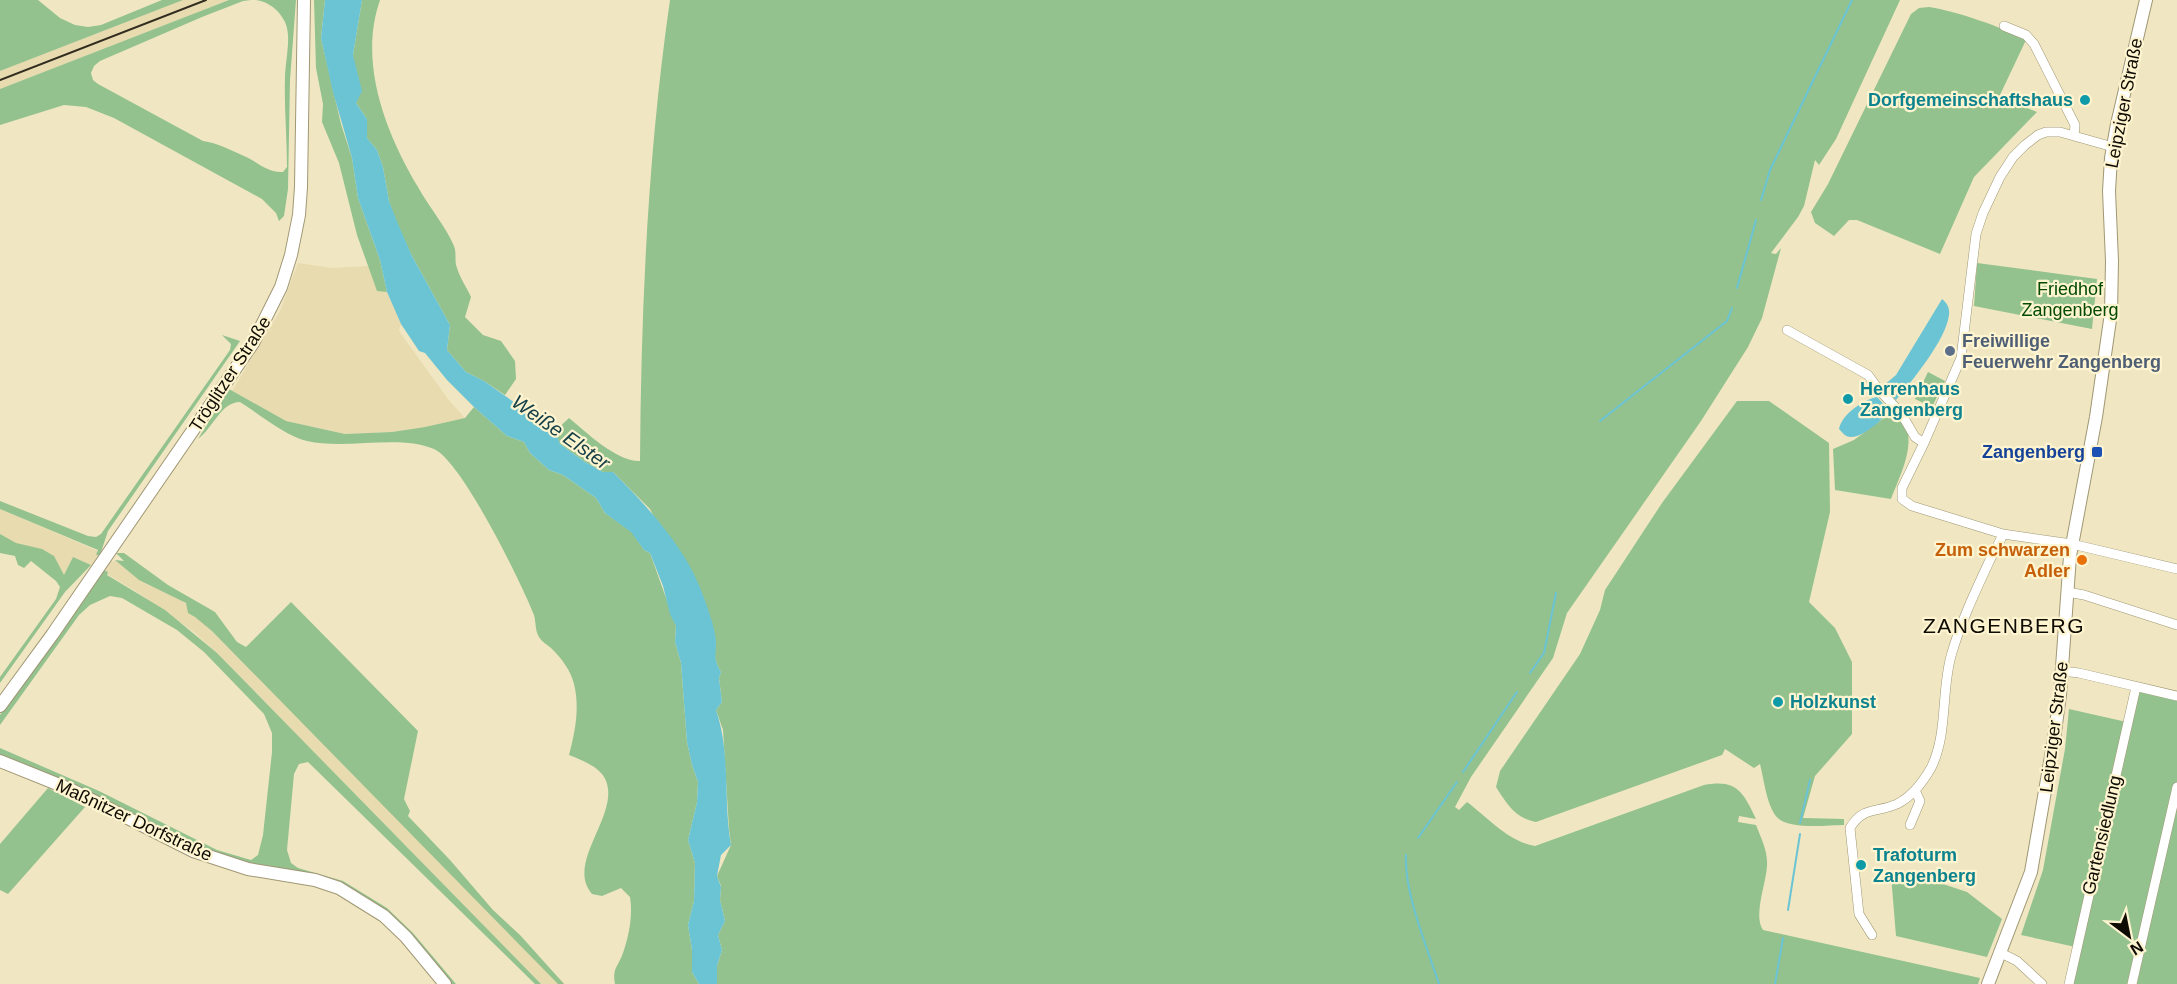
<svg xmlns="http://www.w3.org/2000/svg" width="2177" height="984" viewBox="0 0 2177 984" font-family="Helvetica,sans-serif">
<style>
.built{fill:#e7dbaf}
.green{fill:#93c28f}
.water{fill:#6bc4d4}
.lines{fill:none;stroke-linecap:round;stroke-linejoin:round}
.stream{stroke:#6bc4d4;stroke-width:2}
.minor-casing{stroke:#a09774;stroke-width:10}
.tertiary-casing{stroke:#a09774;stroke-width:14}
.minor{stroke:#fff;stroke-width:9}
.tertiary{stroke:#fff;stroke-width:12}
.rail{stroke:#302c1f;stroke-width:2}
.culture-dot{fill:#0f9aa8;stroke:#fef4cf;stroke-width:2}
.service-dot{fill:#5c6f8a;stroke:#fef4cf;stroke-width:2}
.transit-dot{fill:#1a4fb4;stroke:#fef4cf;stroke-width:2}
.food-dot{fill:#e8710a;stroke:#fef4cf;stroke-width:2}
.labels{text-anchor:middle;stroke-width:4.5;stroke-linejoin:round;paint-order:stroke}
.culture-label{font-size:18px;font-weight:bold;fill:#0d838f;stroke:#fef4cf;text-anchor:start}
.street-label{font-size:18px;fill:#0e0b02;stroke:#fef4cf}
.park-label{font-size:18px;fill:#014a02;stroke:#fef4cf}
.service-label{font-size:18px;font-weight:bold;fill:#4e5e75;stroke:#fef4cf;text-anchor:start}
.transit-label{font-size:18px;font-weight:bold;fill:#164399;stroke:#fef4cf;text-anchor:end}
.food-label{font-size:18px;font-weight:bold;fill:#c56008;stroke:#fef4cf;text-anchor:end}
.water-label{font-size:20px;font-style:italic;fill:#174148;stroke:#fef4cf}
.quarter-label{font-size:21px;letter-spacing:1.5px;fill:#0e0b02;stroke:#fef4cf}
</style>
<rect width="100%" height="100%" fill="#f0e7c2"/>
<path class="built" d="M183 0H229L0 89V71Z
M298 263 332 268 368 266 377 290 387 292 401 324 399 331 448 399 465 418 425 427 392 432 345 434 286 421 232 391 280 311Z
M0 509 98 551 97 555 113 562 115 560 180 599 211 624 565 984H541L217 653 194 632 137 592 107 574 108 572 92 564 91 565 73 557 64 576 0 547Z"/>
<path class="green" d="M0 0H38L60 18 75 25 88 27 101 25 162 0H183L0 71Z
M229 0H251L243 1 202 17 100 61 94 66 91 73 93 80 98 84 203 141C217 143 231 150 244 156 258 162 267 173 283 172L287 167C287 137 284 107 285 78 285 61 292 37 285 22 279 10 269 2 256 0H296L290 80 288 189 284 216 279 221 276 213 262 199 114 118 86 107 64 105 0 125V89Z
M314 0H325L321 38 341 124 352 158 358 198 380 260 387 292 377 291 357 235 339 163 322 122 323 104 316 68Z
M362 0H380C358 63 386 133 418 187 429 207 445 225 454 246 457 253 454 261 457 268 460 278 467 288 471 297L465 317 483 335 501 341 515 361 516 379 505 395 484 381 466 372 447 350 450 325 412 256 397 224 389 201 383 167 377 150 367 138V119L356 103 353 55Z
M670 0H1900L1836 139 1819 165 1815 160 1804 206 1798 217 1771 253 1776 254 1781 248 1762 318 1748 347 1701 421 1567 613 1553 658 1471 777 1455 807 1459 810 1467 802C1487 817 1509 842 1535 846L1704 785C1736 779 1743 791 1756 819L1739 816 1738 822 1756 825C1761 838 1768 851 1767 866 1766 884 1753 916 1763 930L1980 978 1978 984H717V966L722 950 718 935 725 921 720 900 721 886 717 876 731 845 729 829 723 730 716 710 722 702 719 678 721 672C714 661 714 654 716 641L650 509 613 472H603L585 462 560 444 555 431 569 418C586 432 617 462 640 461 641 307 648 152 670 0Z
M1929 7C1952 10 2006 28 2026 40L1999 97 2037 112 1974 177 1940 254 1857 220H1849L1834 236 1815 223 1811 212 1828 184 1911 14 1919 8Z
M1977 263 2097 279 2092 329 1974 306Z
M222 335 240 341 108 531 100 555H96L98 550 0 509V501L88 536 96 537 101 534 230 350 231 344Z
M1928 372 1945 381 1932 407 1915 399Z
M229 389 286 421 345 434 392 432 425 427 465 418 474 407 507 436 524 442 530 453 549 470 563 475 596 498 605 513 632 532 644 550 650 553 676 626 675 642 681 663 687 742 692 765 698 782 697 802 688 840 695 863 694 901 688 925 692 950V972L699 984H615C612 968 618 967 623 953 629 936 633 915 630 897L621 888 602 896 592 894C563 861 628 808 602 774 593 764 581 760 569 755 575 732 580 708 574 684 571 671 562 659 552 649 548 645 542 642 539 637 535 631 536 622 534 615 522 584 461 460 434 449 399 434 346 450 307 441 286 436 259 414 240 402 221 402 213 428 198 439Z
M1737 401H1769L1829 443 1830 512 1809 602 1835 628 1852 662V734L1815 776 1803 818 1844 819V825C1827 825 1786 831 1775 815 1766 801 1764 780 1760 764L1754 768 1725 749 1722 755 1536 822C1515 818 1507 804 1496 787L1500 771 1580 654 1600 610 1605 590 1662 503Z
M1892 412C1925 429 1900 475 1891 499L1835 490 1833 449 1854 440Z
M0 534 16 543 42 549 54 556 64 575 73 557 91 565 65 592 0 683V677L56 599 60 587 56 581 31 561 24 568 18 565 15 556 0 553Z
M116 553H124L168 585 215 612 237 642 246 647 291 602 418 731 404 799 410 811 408 816 450 860 493 910 520 935 564 984H558L212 631 195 617 188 613 186 603 139 580 115 560 124 561Z
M102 569 108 572 107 575 165 610 217 653 541 984H535L308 762 299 764 294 774 287 850 291 863 298 868 343 881 387 908 413 933 456 984H449L416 944 342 888 226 860 0 758V748L99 791 217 850 251 860 258 855 263 835 272 752V733L264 714 204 652 177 630 122 598 110 596 90 605 79 615 0 725V715L4 709Z
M2139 690 2177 699V984H2072L2080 948 2021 935 2043 870 2065 749 2069 709 2131 723Z
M48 788 85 807 8 894 0 890V844Z
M1913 874 1967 892 2002 919 1987 957 1896 936 1891 875Z"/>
<path class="water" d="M325 0H362L353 55 362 91 356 103 367 119V138L377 150 383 167 389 201 398 224 412 256 450 325 447 350 466 372 484 381 555 431 560 444 585 462 603 472H613C648 507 688 550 704 598 708 609 716 631 716 642 716 657 713 658 721 672L719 678 722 702 716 710C731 754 723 800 731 845L721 855 717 876 721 887 720 900 725 921 718 935 722 950 717 966V984H699L692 972V950L688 925 694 901 695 863 688 840 697 802 698 782 692 765 687 742 681 663 675 642 676 626 670 614 663 586 650 553 644 550 631 532 605 513 596 498 563 475 549 470 530 453 524 442 507 436 474 407 447 380 425 353 419 351 401 324 387 292 380 260 358 198 352 158 333 92 321 38Z
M1942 299C1947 303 1950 308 1949 315 1946 340 1912 381 1896 400L1886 391 1883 386 1896 375Z
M1877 397 1889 410C1884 419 1862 438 1851 437 1845 437 1842 432 1839 429 1842 414 1863 400 1877 397Z"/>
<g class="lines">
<path class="stream" d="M1761 200 1770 170 1852 0
M1737 288 1756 220
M1600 421 1727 321 1732 308
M1530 673 1544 653 1556 593
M1463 772 1517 692
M1800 823 1810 780
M1418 838 1457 782
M1406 855C1404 893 1427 947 1439 984
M1788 910 1800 834
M1775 984 1783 938"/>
<defs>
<path id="minor" d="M2004 26 2026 35 2034 44 2075 125 2074 136
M2113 147 2060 132H2046L2038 135 2025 145 2013 157 2000 177 1983 213 1976 234 1961 358 1924 443 1902 488V499L1912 506 2003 534 2072 544 2177 569
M1787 330 1868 375 1879 390 1901 413 1915 437 1924 443
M2067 592 2084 595 2177 625
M2062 671 2079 673 2177 696
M1910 825 1920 801 1915 790
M1872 935 1859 914 1850 828C1863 806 1877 813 1897 804 1911 797 1923 782 1931 768 1948 734 1941 692 1951 656 1960 624 1975 592 1989 562 1993 553 1999 544 2003 534
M2001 953 2017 961 2042 984
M2069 984 2136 687
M2132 984 2177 787"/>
<path id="tertiary" d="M0 706 52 635 253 343 281 287 291 255 299 215 301 187 304 0
M0 761 72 790 193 851 248 869 315 880 339 888 384 916 406 937 445 984
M1988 984 2031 872 2054 739 2060 695 2070 556 2096 417 2111 313 2112 261 2109 191 2111 158 2117 124 2146 0"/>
</defs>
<use href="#minor" class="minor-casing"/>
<use href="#tertiary" class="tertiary-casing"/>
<use href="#minor" class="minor"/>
<use href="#tertiary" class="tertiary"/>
<path class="rail" d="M0 80 206 0"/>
</g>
<g class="culture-dot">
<circle cx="2085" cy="100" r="6"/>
<circle cx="1848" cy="399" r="6"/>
<circle cx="1778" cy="702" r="6"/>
<circle cx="1861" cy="865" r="6"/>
</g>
<circle class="service-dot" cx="1950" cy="351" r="6"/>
<rect class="transit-dot" x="2091" y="446" width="12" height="12" rx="3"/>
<circle class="food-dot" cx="2082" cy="560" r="6"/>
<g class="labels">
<g class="culture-label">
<text x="2073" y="106" text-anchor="end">Dorfgemeinschaftshaus</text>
<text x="1860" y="395">Herrenhaus<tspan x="1860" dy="21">Zangenberg</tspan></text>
<text x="1790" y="708">Holzkunst</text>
<text x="1873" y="861">Trafoturm<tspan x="1873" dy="21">Zangenberg</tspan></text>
</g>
<g class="street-label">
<text transform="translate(2124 103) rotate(-79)" y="6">Leipziger Straße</text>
<text transform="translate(230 374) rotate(-57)" y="6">Tröglitzer Straße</text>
<text transform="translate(2054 727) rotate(-83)" y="6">Leipziger Straße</text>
<text transform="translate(134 820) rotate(25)" y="6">Maßnitzer Dorfstraße</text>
<text transform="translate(2102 835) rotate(-77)" y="6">Gartensiedlung</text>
</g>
<g class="park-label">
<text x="2070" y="295">Friedhof<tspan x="2070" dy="21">Zangenberg</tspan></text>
</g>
<g class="service-label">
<text x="1962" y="347">Freiwillige<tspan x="1962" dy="21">Feuerwehr Zangenberg</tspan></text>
</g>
<g class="transit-label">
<text x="2085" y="458">Zangenberg</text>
</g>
<g class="food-label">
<text x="2070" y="556">Zum schwarzen<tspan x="2070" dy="21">Adler</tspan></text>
</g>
<g class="water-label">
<text transform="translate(561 432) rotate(35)" y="7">Weiße Elster</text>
</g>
<g class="quarter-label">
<text x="2004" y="633">ZANGENBERG</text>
</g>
</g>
<g transform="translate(2129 936) rotate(148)" stroke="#fef4cf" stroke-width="4.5" paint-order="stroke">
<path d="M0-4.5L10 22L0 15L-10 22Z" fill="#0e0b02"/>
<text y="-9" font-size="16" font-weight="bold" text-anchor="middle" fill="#0e0b02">N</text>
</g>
</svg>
